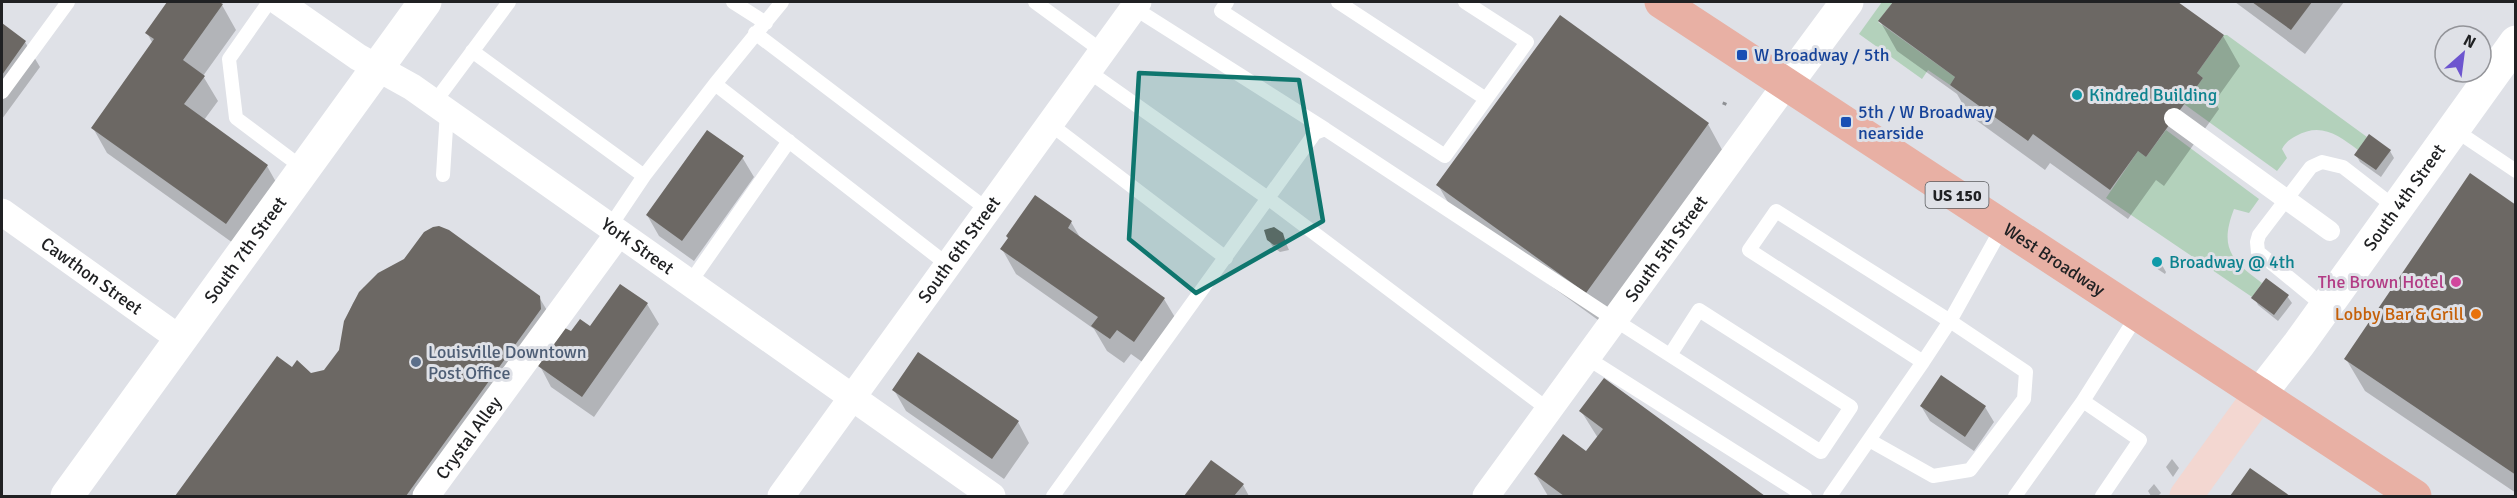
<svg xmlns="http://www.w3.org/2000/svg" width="2517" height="498" viewBox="0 0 2517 498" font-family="Signika,sans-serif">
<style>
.green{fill:#b3d1bb}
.shadow{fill:#0003}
.building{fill:#6c6864}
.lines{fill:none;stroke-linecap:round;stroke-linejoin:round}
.path{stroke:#8e9094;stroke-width:4;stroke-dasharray:3 3;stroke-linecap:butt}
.service{stroke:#fff;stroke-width:14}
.pedestrian{stroke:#fff;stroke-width:20}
.minor{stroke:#fff;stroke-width:27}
.tertiary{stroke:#fff;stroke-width:33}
.secondary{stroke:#f3d7d1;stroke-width:33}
.primary{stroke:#e8b0a4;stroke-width:33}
.marked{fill:#0f766e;fill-opacity:0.2;stroke:#0f766e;stroke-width:4.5;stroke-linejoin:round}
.transit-dot{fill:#1a4fb4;stroke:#dfe1e7;stroke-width:2}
.culture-dot{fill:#0f9aa8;stroke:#dfe1e7;stroke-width:2}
.hotel-dot{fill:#d1479c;stroke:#dfe1e7;stroke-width:2}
.food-dot{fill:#e8710a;stroke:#dfe1e7;stroke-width:2}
.service-dot{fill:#5c6f8a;stroke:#dfe1e7;stroke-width:2}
.labels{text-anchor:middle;stroke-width:6;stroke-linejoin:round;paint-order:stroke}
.shield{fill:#dfe1e7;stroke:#595b5e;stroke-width:1.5}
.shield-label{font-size:16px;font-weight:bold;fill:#202123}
.transit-label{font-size:18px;fill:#164399;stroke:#dfe1e7;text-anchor:start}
.culture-label{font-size:18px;fill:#0d838f;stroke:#dfe1e7;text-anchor:start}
.street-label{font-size:18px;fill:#202123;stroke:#dfe1e7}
.hotel-label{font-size:18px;fill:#b23c85;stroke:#dfe1e7;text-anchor:end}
.food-label{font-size:18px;fill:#c56008;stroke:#dfe1e7;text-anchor:end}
.service-label{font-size:18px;fill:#4e5e75;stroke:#dfe1e7;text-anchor:start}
</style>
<rect width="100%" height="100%" fill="#dfe1e7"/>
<path class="green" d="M1882 2H1893L1878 22 1955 77 1950 85 1928 70 1922 79 1859 34Z
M2224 35H2227L2367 137 2358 150C2338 135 2321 122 2296 136 2290 139 2285 143 2282 149L2287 158 2277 171 2184 104 2203 78 2197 73Z
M2166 130 2259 199 2249 213 2234 209C2219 248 2231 260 2262 283L2252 297 2106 198 2138 151 2146 157Z"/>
<path class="shadow" d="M169 2H216L222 5 236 30 203 76 218 101 204 120 267 166 281 191 240 248 107 153 93 128 153 44 147 33Z
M1894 2H2175L2223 36 2240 66 2215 101 2219 109 2164 186 2156 180 2128 219 2050 163 2045 170 1969 115 1957 94 1897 51 1880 21Z
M2235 2H2344L2305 54Z
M2 25 25 42 40 67 2 119Z
M1708 124 1726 157 1605 325 1457 218 1438 185Z
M2390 151 2394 158 2381 177 2360 162 2356 155Z
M742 157 754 177 694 261 659 236 647 215Z
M2516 206V493L2365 391 2346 359Z
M1071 222 1081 239 1164 299 1179 324 1148 366 1131 354 1124 363 1107 351 1094 329 1016 274 1002 249Z
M1282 234 1289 250 1280 252 1273 247 1268 239Z
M2154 259 2162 265 2166 272 2165 274 2156 268 2152 261Z
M364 287 539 297 554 322 438 496H177L277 358 292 369 310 374 325 372 340 351 345 321 353 303Z
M2287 296 2292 303 2278 321 2258 305 2254 297Z
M647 304 659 324 594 417 551 387 540 366 572 333 591 328Z
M1604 380 1762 496H1548L1535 474 1587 453 1598 438 1581 411Z
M894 390 1018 422 1029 443 1004 479 906 411Z
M1921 406 1985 407 1994 422 1974 451 1930 421Z
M2172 459 2179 468 2173 477 2166 467Z
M1212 462 1243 485 1249 496H1186Z
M2250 470 2288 496H2232Z
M2154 484 2161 493 2158 496H2151L2148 491Z"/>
<path class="building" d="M167 2H219L223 4 183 60 205 76 184 104 268 165 226 224 91 128 154 39 145 33Z
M1893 2H2178L2224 35 2197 73 2203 78 2146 157 2138 151 2110 190 2033 134 2028 141 1950 85 1955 77 1878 21Z
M2252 2H2312L2291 30Z
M1560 15 1709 123 1586 293 1436 185Z
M2 23 26 41 2 75Z
M707 130 744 156 682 241 646 215Z
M2369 134 2391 150 2376 170 2354 155Z
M2470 173 2516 205V475L2344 359Z
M1035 195 1072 221 1068 228 1165 298 1134 342 1117 330 1110 339 1091 326 1098 317 1000 249 1008 238 1006 236Z
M433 227 439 226 449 230 540 296 541 309 406 496H175L277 356 292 367 297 360 311 373 324 370 339 350 344 321 359 292 378 273 404 259 424 232Z
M1274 227 1283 233 1286 243 1274 245 1267 240 1264 230Z
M2266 278 2289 295 2274 315 2251 298Z
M620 284 648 303 582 397 538 366 565 328 571 331 580 319 590 326Z
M918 352 1019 421 992 459 892 390Z
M1941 375 1986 406 1965 437 1920 406Z
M1604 378 1765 496H1564L1534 474 1563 434 1586 451 1603 429 1579 411Z
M1211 460 1244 484 1234 496H1184Z
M2250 468 2290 496H2230Z"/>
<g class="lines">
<path class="path" d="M1724 105 1726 100"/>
<path class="service" d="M269 2 229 59 236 118 304 169
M733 2 766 23
M782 2 715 84 948 265
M1035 2 1102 51
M1227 2 1221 11 1445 156 1527 42 1465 2
M1338 2 1486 99
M1131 6 1325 129
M755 33 988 210
M472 51 644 176 609 228
M1088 71 1269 199 1549 410
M2 92 68 2
M434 103 509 2
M1050 124 1226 258
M2452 128 2516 171
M443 175 447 112
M644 176 715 84
M689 284 789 141
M2325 307 2258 252 2257 242 2259 235 2311 167 2322 162 2343 167 2396 208
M1587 358 1805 496
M2083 401 2138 314
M1869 440 1933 476 1970 470 2024 399 2026 372 1950 321 1923 362 1749 250 1776 211 1950 321 2003 226
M1053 496 1315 133 1325 129 1615 320 1821 452 1851 407 1699 310 1670 355
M1830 496 1923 362
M2015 496 2083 401 2140 440 2102 496"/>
<path class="pedestrian" d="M2174 118 2330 231"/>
<g class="minor">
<path id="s1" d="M279 2 358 57 412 87 992 496"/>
<path id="s2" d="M2 212 180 339"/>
<path id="s3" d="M426 496 618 234"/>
<path id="s4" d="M781 496 1138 2"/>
<path id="s5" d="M1486 496 1787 83"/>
</g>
<g class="tertiary">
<path d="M1787 83 1847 2"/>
<path id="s6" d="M2260 394 2299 344 2516 42"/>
<path id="s7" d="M67 496 425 2"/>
</g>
<path class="secondary" d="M2186 496 2260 394"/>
<path class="primary" id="s8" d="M1661 2 2415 496"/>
</g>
<path class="marked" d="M1139 73 1299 80 1323 221 1196 293 1129 239Z"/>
<g class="transit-dot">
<rect x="1736" y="49" width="12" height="12" rx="3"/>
<rect x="1840" y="116" width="12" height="12" rx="3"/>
</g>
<g class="culture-dot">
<circle cx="2077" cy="95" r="6"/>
<circle cx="2157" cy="262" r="6"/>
</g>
<circle class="hotel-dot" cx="2456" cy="282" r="6"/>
<circle class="food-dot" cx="2476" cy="314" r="6"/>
<circle class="service-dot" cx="416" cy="362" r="6"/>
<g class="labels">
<rect class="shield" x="1925.5" y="182" width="63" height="26" rx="4.5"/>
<g class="shield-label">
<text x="1957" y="201">US 150</text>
</g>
<g class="transit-label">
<text x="1754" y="61">W Broadway / 5th</text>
<text x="1858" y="118">5th / W Broadway<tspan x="1858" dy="21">nearside</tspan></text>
</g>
<g class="culture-label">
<text x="2089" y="101">Kindred Building</text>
<text x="2169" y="268">Broadway @ 4th</text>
</g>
<g class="street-label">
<text dy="6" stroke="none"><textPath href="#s6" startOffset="244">South 4th Street</textPath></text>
<text dy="6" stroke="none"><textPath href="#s1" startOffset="434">York Street</textPath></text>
<text dy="6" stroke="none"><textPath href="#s7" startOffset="304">South 7th Street</textPath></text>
<text dy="6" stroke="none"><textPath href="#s4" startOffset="304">South 6th Street</textPath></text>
<text dy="6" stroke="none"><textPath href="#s5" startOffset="306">South 5th Street</textPath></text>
<text dy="6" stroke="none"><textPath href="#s8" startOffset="470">West Broadway</textPath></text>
<text dy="6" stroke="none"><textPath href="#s2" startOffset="110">Cawthon Street</textPath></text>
<text dy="6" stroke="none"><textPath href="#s3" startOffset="72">Crystal Alley</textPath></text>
</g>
<g class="hotel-label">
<text x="2444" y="288">The Brown Hotel</text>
</g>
<g class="food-label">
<text x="2464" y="320">Lobby Bar &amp; Grill</text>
</g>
<g class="service-label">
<text x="428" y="358">Louisville Downtown<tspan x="428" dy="21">Post Office</tspan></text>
</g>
</g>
<rect width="2517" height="498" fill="none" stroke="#202123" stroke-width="6"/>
<g transform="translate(2463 54) rotate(28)"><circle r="28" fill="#dfe1e7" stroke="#939499" stroke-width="1.5"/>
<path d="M0-4.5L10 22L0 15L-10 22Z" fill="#6d55cf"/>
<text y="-9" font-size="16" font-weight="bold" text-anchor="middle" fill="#202123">N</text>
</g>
</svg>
